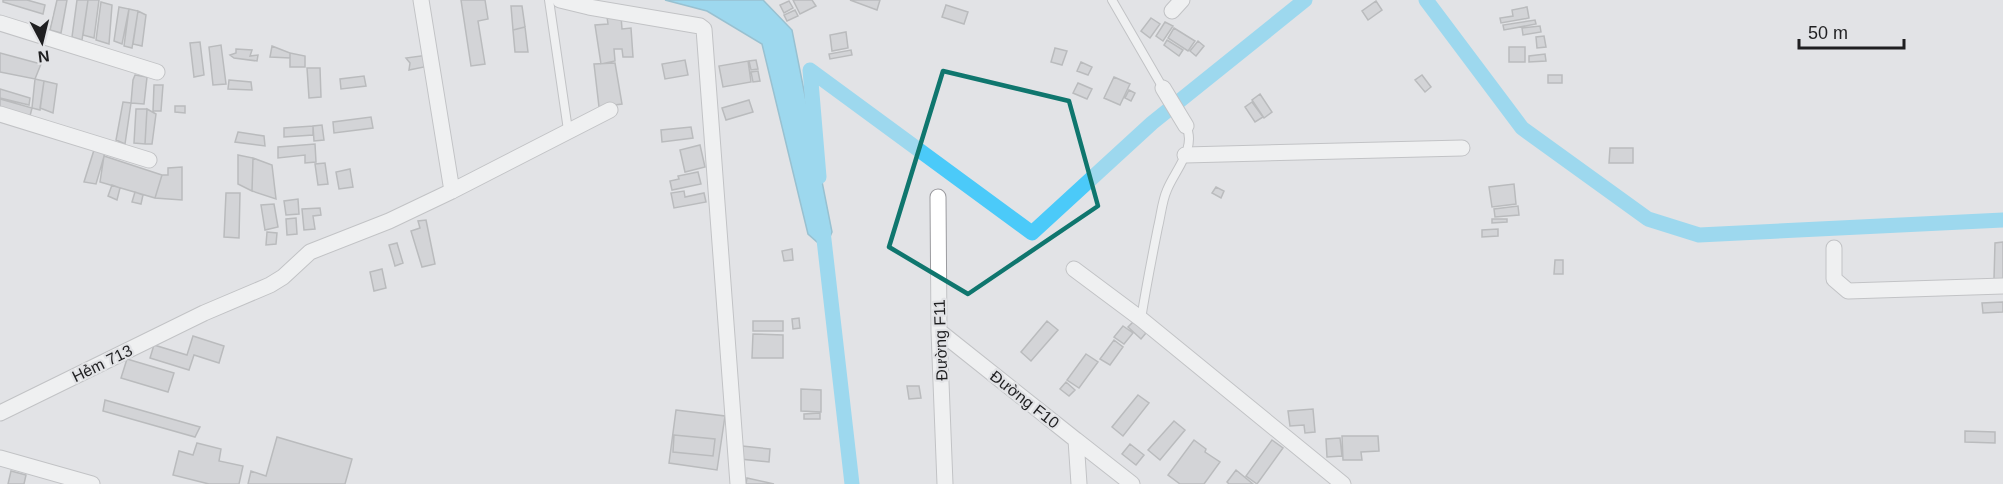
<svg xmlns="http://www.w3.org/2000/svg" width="2003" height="484" viewBox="0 0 2003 484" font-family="Arial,sans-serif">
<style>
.water{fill:#4bcaf9;stroke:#3e97b8;stroke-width:1.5}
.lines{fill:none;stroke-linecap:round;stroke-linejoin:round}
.canal{stroke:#4bcaf9;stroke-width:15}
.building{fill:#c1c2c5;stroke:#898a8d;stroke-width:1.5}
.lane-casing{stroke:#9b9b9f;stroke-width:10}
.street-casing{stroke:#9b9b9f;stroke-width:17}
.lane{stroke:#fff;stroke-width:8}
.street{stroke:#fff;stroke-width:15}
.marked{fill:none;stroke:#0f766e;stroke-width:4.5;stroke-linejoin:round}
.labels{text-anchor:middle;stroke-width:4.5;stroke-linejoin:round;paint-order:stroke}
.street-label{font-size:16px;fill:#1f1f21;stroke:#e2e3e6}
</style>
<rect width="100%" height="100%" fill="#e2e3e6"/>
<path class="water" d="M665 0H763L792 30 832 232 825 249 808 234 762 44 707 11Z"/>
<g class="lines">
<path class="canal" d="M1426 0 1522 128 1648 219 1699 235 2003 220
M819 177 810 70 1032 233 1152 123 1305 0
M823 231 852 484"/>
</g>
<path class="building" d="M3 0H27L45 5 43 14 3 2Z
M57 0H67L61 33 50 30Z
M77 0H88L82 40 72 37Z
M88 0H99L94 38 83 35Z
M461 0H485L488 19 478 21 485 64 471 66Z
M793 0H812L816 6 800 14Z
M850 0H880L877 10Z
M789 1 793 8 784 13 780 5Z
M1376 1 1382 10 1368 20 1362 11Z
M101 2 112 5 109 44 96 40Z
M946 5 968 12 964 24 942 17Z
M511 6H522L525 27 513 30Z
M119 7 129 9 122 44 114 41Z
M1527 7 1529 18 1501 23 1500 18 1513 16 1512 10Z
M129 9 138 11 132 48 124 46Z
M795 10 798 16 787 21 784 15Z
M138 11 146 15 142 46 133 44Z
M621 16 622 29 631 28 633 57H623L622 49H614L615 61 601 64 595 25 608 24 607 17Z
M1151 18 1160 24 1150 38 1141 31Z
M1535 20 1536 24 1504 30 1503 25Z
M1165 22 1173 26 1163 41 1156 36Z
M1540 26 1541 32 1523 35 1522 28Z
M525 27 528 52H515L513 30Z
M1174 28 1195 41 1188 51 1168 38Z
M846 32 848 48 832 51 830 35Z
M1544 36 1546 47 1537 48 1536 37Z
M1167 40 1183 50 1179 56 1164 45Z
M1198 41 1204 46 1196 56 1190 51Z
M200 42 204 75 194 77 190 43Z
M221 45 226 84 213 85 209 47Z
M272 46 290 53V58L270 57Z
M1509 47H1525V62H1509Z
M1055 48 1067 51 1062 65 1051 62Z
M236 49 252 50 250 56 258 55 257 61 234 58 230 55 236 53Z
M851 50 852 55 830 59 829 54Z
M0 53 41 64 35 79 0 72Z
M290 53 305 56V67H290Z
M1545 54 1546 61 1529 62V56Z
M428 55 429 66 409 70 410 63 406 58Z
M685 60 688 75 665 79 662 64Z
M756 60 758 69 751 70 749 61Z
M748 61 751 82 723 87 719 66Z
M1081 62 1092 67 1088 75 1077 71Z
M615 63 622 104 599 107 594 64Z
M307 68H320L321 97 309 98Z
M758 71 760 81 753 82 751 72Z
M135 75 147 77 144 104 131 103 133 80Z
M1422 75 1431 87 1425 92 1415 80Z
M1548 75H1562V83H1548Z
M364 76 366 86 341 89 340 79Z
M1114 77 1130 84 1120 105 1104 98Z
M35 79 44 81 40 110 32 108Z
M229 80 251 82 252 90 228 89Z
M44 81 57 84 53 113 40 108Z
M1078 83 1092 89 1087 99 1073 93Z
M154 85H163L161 111H153Z
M0 89 30 98 29 105 0 98Z
M1129 90 1135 93 1131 101 1125 98Z
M1260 94 1272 112 1264 118 1252 100Z
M0 99 32 108 30 116 0 108Z
M749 100 753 112 726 120 722 108Z
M123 102 131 103 125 144 116 140Z
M1252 102 1263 117 1255 122 1245 107Z
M175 106H185V113L175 112Z
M136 109H147L145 144 134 143Z
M147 109 156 114 152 144H145Z
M371 117 373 128 334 133 333 122Z
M322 125 324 140 314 141 313 126Z
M313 126V135L284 137V128Z
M691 127 693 138 662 142 661 130Z
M238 132 264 136 265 146 235 142Z
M315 144 316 162 305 163V155L278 158V147Z
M700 145 705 167 685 172 680 150Z
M1610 148H1633V163H1609Z
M94 150 105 153 96 184 84 182Z
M238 155 253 158 252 191 238 184Z
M104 156 162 175 155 198 100 182Z
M253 158 272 165 276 199 252 191Z
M325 163 328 184 318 185 315 164Z
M182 167V200L155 198 162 175H168V168Z
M350 169 353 187 339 189 336 172Z
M698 172 701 184 672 190 670 181 679 179 678 176Z
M1514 184 1516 204 1492 207 1489 187Z
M112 185 120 188 117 200 108 196Z
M1216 187 1224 191 1221 198 1212 193Z
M684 191 685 197 704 193 706 202 674 208 671 193Z
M135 192 143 195 141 204 132 202Z
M226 193H240L239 238 224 237Z
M298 199 299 214 286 215 284 201Z
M274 204 278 227 265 230 261 205Z
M1518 206 1519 215 1495 217 1494 209Z
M320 208 321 215 313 216 315 229 304 230 302 209Z
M296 218 297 234 287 235 286 219Z
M1492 219H1507V222L1492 223Z
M426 220 435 264 422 267 411 231 420 228 418 221Z
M1498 229V236L1482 237V230Z
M267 232 277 233 276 244 266 245Z
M2003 242V279H1994L1995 243Z
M397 243 403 263 395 266 389 245Z
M792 249 793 260 784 261 782 251Z
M1555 260H1563V274H1554Z
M382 269 386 288 374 291 370 272Z
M2003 302V312L1983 313 1982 303Z
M799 318 800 328 793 329 792 319Z
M753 321H783V331H753Z
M1047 321 1058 330 1031 361 1021 352Z
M1134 321 1146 333 1141 339 1128 327Z
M1123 326 1133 333 1124 344 1114 337Z
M753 334 783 335V358H752Z
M193 336 224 346 219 363 194 355 189 370 150 358 154 345 187 355Z
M1114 340 1123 347 1110 365 1100 359Z
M1086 354 1098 362 1079 388 1067 380Z
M127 359 174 373 168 392 121 378Z
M1066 382 1075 390 1069 396 1060 389Z
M907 386H919L921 398 909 399Z
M801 389 821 390V412L801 411Z
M1138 395 1149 403 1123 436 1112 427Z
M105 400 200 427 195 437 103 411Z
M1313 409 1315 432 1305 433 1304 425 1290 426 1288 411Z
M676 410 725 416 717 470 669 463Z
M820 413V419H804V414Z
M1174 421 1185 430 1160 460 1148 450Z
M1965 431 1995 432V443L1965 442Z
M674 435 715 439 713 456 673 452Z
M1342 436H1378L1379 451 1361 452 1362 460H1343Z
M277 437 352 459 345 484H248L251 471 266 476Z
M1340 438 1342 456 1327 457 1326 439Z
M1194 440 1206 449 1205 452 1220 462 1204 484H1180L1168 475Z
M1272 440 1283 448 1257 484 1246 476Z
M197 443 221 449 219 461 243 466 239 484H209L173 475 179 451 193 455Z
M1130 444 1144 455 1136 465 1122 454Z
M742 446 770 449 769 462 740 459Z
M1236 470 1253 484H1229L1227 482Z
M11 471 26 475 24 484H8Z
M747 478 774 484H746Z"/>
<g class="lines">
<defs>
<path id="lane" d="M549 0 568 130
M1112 0 1163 88
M1141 319C1146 288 1152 257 1158 227 1161 215 1162 201 1167 190 1175 170 1197 148 1186 126"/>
<path id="street" d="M421 0 452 191
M560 0 589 7 700 26 704 29 738 484
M1172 11 1182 0
M0 23 157 72
M1163 88 1186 126
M0 114 149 160
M1185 155 1462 148
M938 197 939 331 945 484
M1834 248V279L1848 291 2003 286
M1074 269 1141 319 1343 484
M939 331 1076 440 1079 484
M0 413 204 313 270 285 283 277 310 252 389 221 452 191 610 110
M1076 440 1132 484
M0 458 92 484"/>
</defs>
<use href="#lane" class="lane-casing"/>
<use href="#street" class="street-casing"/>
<use href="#lane" class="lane"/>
<use href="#street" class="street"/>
</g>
<path d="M0 0H2003V484H0ZM943 71 1069 101 1098 206 968 294 889 247Z" fill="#e2e3e6" fill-opacity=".55" fill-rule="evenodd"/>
<path class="marked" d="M943 71 1069 101 1098 206 968 294 889 247Z"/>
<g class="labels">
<g class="street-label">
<text transform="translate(940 340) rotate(-92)" y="6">Đường F11</text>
<text transform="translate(102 363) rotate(-26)" y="6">Hẻm 713</text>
<text transform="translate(1025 399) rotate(38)" y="6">Đường F10</text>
</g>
</g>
<g transform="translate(42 42) rotate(173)" stroke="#e2e3e6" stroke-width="4.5" paint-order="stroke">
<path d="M0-4.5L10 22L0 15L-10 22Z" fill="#1f1f21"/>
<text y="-9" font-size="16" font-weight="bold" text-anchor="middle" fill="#1f1f21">N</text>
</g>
<path d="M1799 39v9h105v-9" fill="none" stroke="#1f1f21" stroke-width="3"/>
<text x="1808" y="39" font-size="18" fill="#1f1f21" stroke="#e2e3e6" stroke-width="4.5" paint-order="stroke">50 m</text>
</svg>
